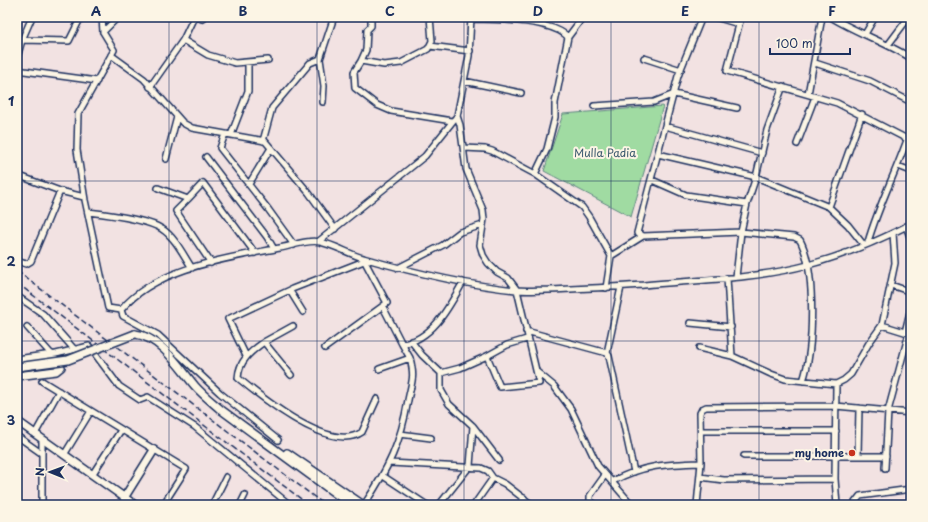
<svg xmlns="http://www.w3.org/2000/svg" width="928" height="522" viewBox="0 0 928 522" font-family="'Playpen Sans',sans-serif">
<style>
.green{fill:#a0dba2;stroke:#5e8580}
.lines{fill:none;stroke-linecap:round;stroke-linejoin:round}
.minor-casing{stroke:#1b2f5e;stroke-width:8}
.tertiary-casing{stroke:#1b2f5e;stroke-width:10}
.minor{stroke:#fcf5e5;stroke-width:5}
.tertiary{stroke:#fcf5e5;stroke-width:7}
.rail{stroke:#1b2f5e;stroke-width:1.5;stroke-dasharray:6 3;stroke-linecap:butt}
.tertiary-bridge-casing{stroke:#1b2f5e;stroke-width:10;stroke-linecap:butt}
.tertiary-bridge{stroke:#fcf5e5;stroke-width:7}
.grid{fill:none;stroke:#1b2f5e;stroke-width:1;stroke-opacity:0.55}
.poi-dot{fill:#c8321e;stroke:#fcf5e5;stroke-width:1.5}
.labels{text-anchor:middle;stroke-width:4;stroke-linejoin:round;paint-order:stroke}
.park-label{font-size:11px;fill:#3c5a6f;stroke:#fcf5e5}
.poi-label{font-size:11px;font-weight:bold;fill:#1b2f5e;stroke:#fcf5e5;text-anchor:end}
.neatline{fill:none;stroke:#1b2f5e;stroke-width:1.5}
.grid-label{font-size:13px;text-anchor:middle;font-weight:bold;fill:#1b2f5e}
</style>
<rect width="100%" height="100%" fill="#f2e2e2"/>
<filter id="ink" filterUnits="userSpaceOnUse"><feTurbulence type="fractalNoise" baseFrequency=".025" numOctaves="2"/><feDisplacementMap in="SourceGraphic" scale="8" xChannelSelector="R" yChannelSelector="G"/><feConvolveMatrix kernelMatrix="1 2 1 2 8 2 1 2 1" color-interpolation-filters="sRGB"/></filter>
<g filter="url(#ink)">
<path class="green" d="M663 106 631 217 544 171 563 114Z"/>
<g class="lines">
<defs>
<path id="minor" d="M102 17 103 32 114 50 78 114 77 150 85 200 108 308 121 310
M197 17 202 19V17
M371 17V26L367 30 366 50 361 61 384 65 401 63 428 49 432 41 430 17
M702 17 678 76 637 233 643 236 741 232 794 237 800 240C816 270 814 349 803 381
M715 17 739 24
M741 17 727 71 837 103 911 141
M831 17C857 33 885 42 911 58
M471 19C494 19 552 20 568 37L555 103V117L547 149 535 174 582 207 589 217 611 256 606 288
M103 32 118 17
M865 34 875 17
M568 37 583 17
M22 40 69 41 81 17
M183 40 208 55 235 63 268 60
M888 45 909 17
M430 46 470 51
M111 55 144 79 183 123 192 128 265 141 309 193 335 229
M17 58 22 40 32 17
M644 58 681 70
M320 59 324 86 323 102
M361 61 354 72 355 88 377 105 391 111 452 121
M815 63 870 81 911 102
M17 70 97 81
M464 81 521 93
M150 87 183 40 194 17
M808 94 822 17
M594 106 654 102 674 94 737 108
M457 116 460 125 466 169 483 210 484 219 480 245 483 255 488 263 497 272 508 278 517 290 539 383 500 387 487 356 507 345 527 339
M665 126 762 153
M225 134 220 148 268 209 294 245
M231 135 248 91V63
M263 141 272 108 310 63 320 59 334 17
M797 144 815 97
M464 148 485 149 492 151 535 174
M658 154 756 177 829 207 848 225 863 244
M206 157 267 237 274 249
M166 159 177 117
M898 166 911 171
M17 175 60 191 84 197
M652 180 686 195 747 204
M249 184 271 148
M158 188 188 199 203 183 255 253
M188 199 176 211 211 263
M829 207 862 114
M88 212C105 214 149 220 162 229 175 237 184 256 192 268
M906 226 911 240
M319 241 425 156 457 116 469 56 471 17
M868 242C878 207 895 174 907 140
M611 256 643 236
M17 261 26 264 31 261 60 191
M398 268 443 245 460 232 483 225
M736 277 741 232 747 204 756 177 767 130 783 86
M727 278 732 356
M891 285 911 292
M290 291 303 312
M17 296 43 314 74 349
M383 307 402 344C433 339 449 307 463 282
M690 323 731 327
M882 325 911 334
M27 327 52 355 89 346 119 386 140 400 148 397 195 427 290 505
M526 331 607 353 609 356 634 472
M905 332 911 308
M411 341 422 355 441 373V390L449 404 473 426 470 466 439 505
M264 342 293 326
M325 348 387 303 363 258
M699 348 732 356 771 374 785 379 836 384 844 380 851 374 869 343 882 325 895 263 893 233
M607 353 621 287
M246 356 228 319 292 289 364 261
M379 369 410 358 402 344
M537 372 554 386 571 409 598 466 632 505
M441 373 460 368 487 356
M291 375 264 342C250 352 239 361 238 378 261 397 331 454 362 432L377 399
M42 381 186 469 163 505
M836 384 835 479 837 505
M473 426 499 460
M701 431H836
M35 434 59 391
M400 434 431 438
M17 436 41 453
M42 439V505
M278 440 220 393 158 335 123 316 121 310C156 267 229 258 280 248 291 246 309 239 320 242 335 245 349 254 363 258 412 272 464 285 516 290 527 291 538 290 549 290 581 289 612 287 644 285 698 280 755 279 808 265 842 256 880 240 911 224
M64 455 91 411
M858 455 859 408
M744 456H886
M390 463 481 468 488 471 493 478 505 484 532 505
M885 468 888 411 909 333
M92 475 121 430
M383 476 427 505
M700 477 724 480 835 479
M613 481C643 465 667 464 701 463
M212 505 226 477
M240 505 245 495
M364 505C388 469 401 443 408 400 412 380 415 378 410 358
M474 505 493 478
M519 505 524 498
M596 505 590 501V496L605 475
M697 505 701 463 700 413 702 409 706 407 836 406 911 413
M853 505 860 496 911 489"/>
<path id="tertiary" d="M135 334C161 337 179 367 195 386 203 395 212 402 220 409L351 505
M17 360 52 355 61 367 56 371 17 376
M17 421 135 505
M287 453 363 505
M124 498 154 450"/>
</defs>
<use href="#minor" class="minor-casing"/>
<use href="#tertiary" class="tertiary-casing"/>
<use href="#minor" class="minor"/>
<use href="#tertiary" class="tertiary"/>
<path class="rail" d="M17 271 325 505
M17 283 309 505"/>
<defs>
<path id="tertiary-bridge" d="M17 367 68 360 135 334"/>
</defs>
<use href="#tertiary-bridge" class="tertiary-bridge-casing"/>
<use href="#tertiary-bridge" class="tertiary-bridge"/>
</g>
</g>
<path class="grid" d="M169 17V505M317 17V505M464 17V505M611 17V505M759 17V505M17 181H911M17 341H911"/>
<circle class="poi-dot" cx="852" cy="453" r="4"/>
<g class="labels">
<g class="park-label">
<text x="605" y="157">Mulla Padia</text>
</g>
<g class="poi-label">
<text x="844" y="457">my home</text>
</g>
</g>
<rect width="928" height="522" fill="none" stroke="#fcf5e5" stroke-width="44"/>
<g transform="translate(50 472) rotate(271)" stroke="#fcf5e5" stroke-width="3" paint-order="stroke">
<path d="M0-3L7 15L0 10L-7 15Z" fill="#1b2f5e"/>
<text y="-6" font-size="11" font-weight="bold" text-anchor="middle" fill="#1b2f5e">N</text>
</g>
<path d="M770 48v6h80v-6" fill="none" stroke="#1b2f5e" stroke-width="2"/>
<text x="776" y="48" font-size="12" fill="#1b2f5e" stroke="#fcf5e5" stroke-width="3" paint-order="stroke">100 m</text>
<rect x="22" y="22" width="884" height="478" class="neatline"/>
<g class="grid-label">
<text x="96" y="16">A</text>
<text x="243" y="16">B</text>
<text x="390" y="16">C</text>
<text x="538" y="16">D</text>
<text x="685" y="16">E</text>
<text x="832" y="16">F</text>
<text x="11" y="106">1</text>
<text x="11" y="266">2</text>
<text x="11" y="425">3</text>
</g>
</svg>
